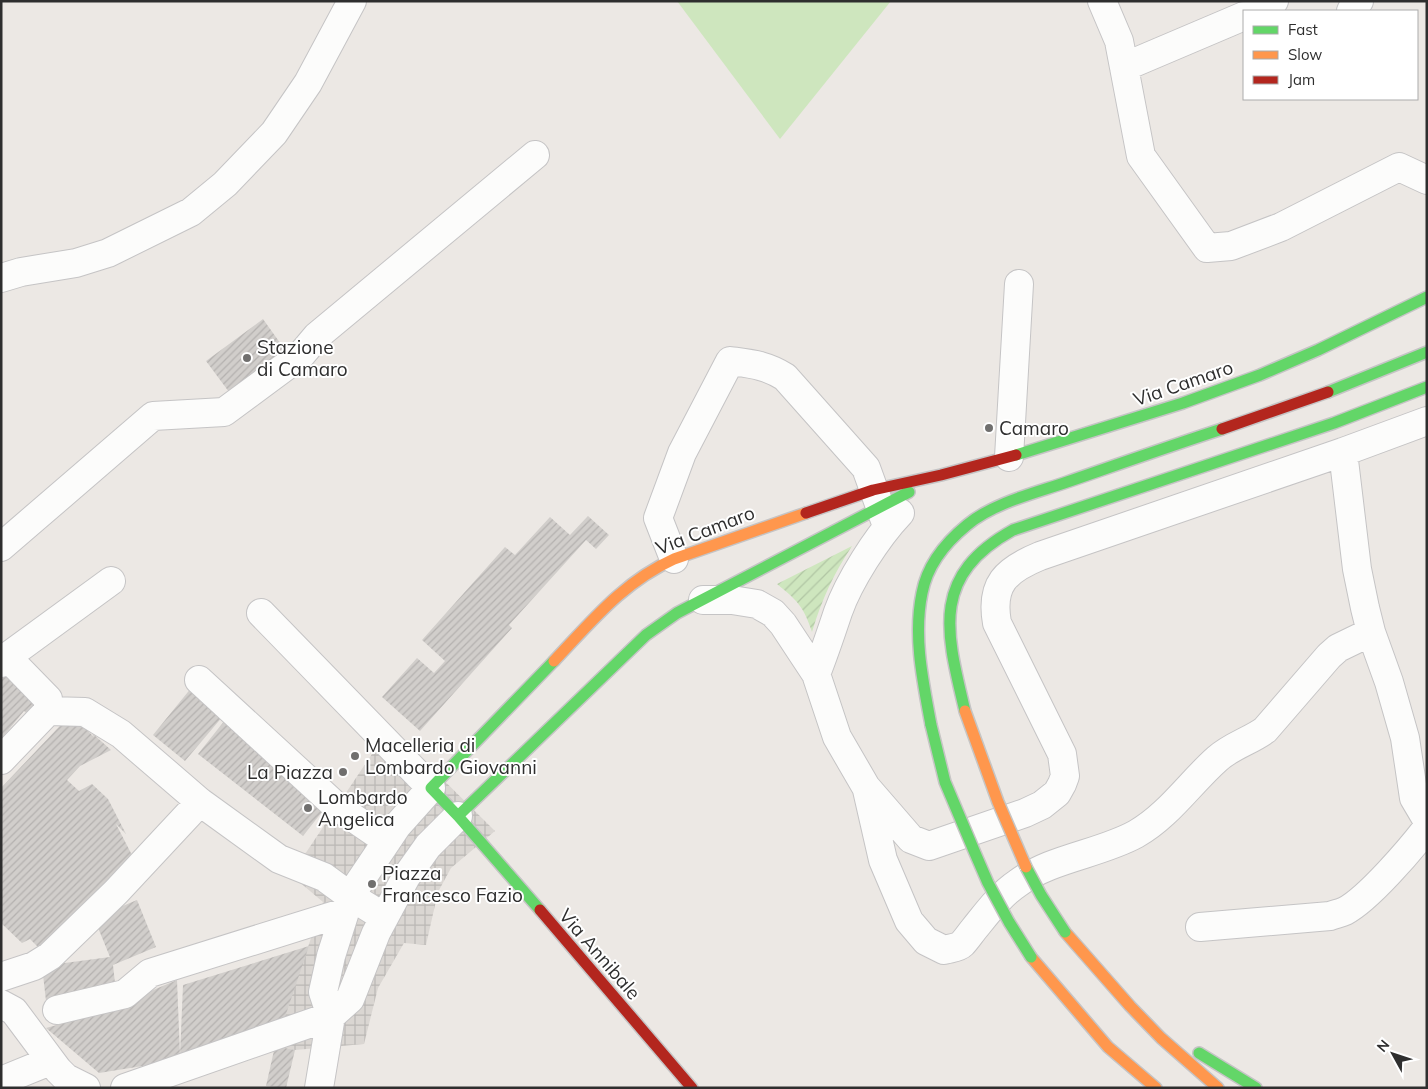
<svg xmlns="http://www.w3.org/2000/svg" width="1428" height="1089" viewBox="0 0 1428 1089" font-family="Mulish,sans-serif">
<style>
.grass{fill:#cee6be}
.garden{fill:url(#garden-furrows)}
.plaza{fill:url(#plaza-grid)}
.building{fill:url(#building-hatch)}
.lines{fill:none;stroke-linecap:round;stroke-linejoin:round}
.street-casing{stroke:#c5c4c5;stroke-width:30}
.fast-casing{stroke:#c5c4c5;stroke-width:14}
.slow-casing{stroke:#c5c4c5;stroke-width:14}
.jam-casing{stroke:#c5c4c5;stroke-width:14}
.street{stroke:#fcfcfb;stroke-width:28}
.fast{stroke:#63d668;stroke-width:11}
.slow{stroke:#ff974d;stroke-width:11}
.jam{stroke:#b3261e;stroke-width:11}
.fast-bridge-casing{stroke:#c6c5c4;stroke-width:14;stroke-linecap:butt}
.slow-bridge-casing{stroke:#c6c5c4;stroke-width:14;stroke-linecap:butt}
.fast-bridge{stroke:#63d668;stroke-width:11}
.slow-bridge{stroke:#ff974d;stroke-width:11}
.poi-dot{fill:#706f6e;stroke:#fff;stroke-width:2}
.labels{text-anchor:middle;stroke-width:4;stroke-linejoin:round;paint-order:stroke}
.poi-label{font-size:19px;fill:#2e2e2e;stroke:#fff;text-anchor:start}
.street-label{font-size:19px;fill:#2e2e2e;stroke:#fff}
</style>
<defs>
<pattern id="garden-furrows" width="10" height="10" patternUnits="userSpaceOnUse" patternTransform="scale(1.25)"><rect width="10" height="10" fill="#cee6be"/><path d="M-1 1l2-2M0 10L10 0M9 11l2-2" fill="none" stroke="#b1c6a4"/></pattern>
<pattern id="plaza-grid" width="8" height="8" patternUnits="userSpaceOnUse" patternTransform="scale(1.25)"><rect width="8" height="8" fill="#dad6d2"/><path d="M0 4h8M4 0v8" fill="none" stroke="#bbb8b5"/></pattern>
<pattern id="building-hatch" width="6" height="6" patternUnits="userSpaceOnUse" patternTransform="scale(1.25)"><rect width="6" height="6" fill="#d1cecb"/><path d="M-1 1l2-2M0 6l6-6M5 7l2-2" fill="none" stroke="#b4b1af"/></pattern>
</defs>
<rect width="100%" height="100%" fill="#ece8e4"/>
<path class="grass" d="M677 1H891L780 139Z"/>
<path class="garden" d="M852 546C833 575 822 599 812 632 804 607 797 600 777 584Z"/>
<path class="plaza" d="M390 727 495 831 451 868 438 892 426 945 404 943 378 988 364 1044 295 1050 275 1046 323 902 291 875Z"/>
<path class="building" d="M263 319 288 354 232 396 206 361Z
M588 516 609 535 596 549 586 540 509 625 512 628 420 731 382 697 417 658 434 673 445 661 422 640 505 547 515 555 550 517 570 535Z
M1 661 60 698 38 723 24 711 1 739Z
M196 682 229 709 185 761 153 735Z
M233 710 337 793 303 836 198 754Z
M73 712 81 720 87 730 94 737 92 733 111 750 80 766 67 780 79 791 92 784 108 799 126 834 116 824 133 857 40 949 30 939 22 943 1 923V788Z
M137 900 156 947 113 965 116 992 46 1001 42 966 110 957 94 918Z
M309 946 285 1017 180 1060 99 1073 46 1028 96 1014 177 980 180 1056 183 985Z
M275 1046 295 1050 286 1088 266 1086Z"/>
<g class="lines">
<defs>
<path id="street" d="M1102 1 1119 41 1141 156 1207 248 1231 246 1281 227 1399 167 1427 180
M1256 11 1274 1
M1351 11 1353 7 1359 1
M1124 67 1244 16
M1 278 21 272 76 263 108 253 191 212 225 184 274 133 308 83 352 1
M1343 452 1357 569 1365 608 1371 632 1389 682 1405 738 1414 798 1427 820
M1009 457 1019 284
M1 547 153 416 224 412 301 355 317 336 535 155
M674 559 658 518 682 453 730 361C752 364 766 365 785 377L866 468 887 526
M703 600H732L757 604 773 613 783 624 816 674 837 737 866 787 911 839 929 846 1025 813 1042 805 1057 793 1062 784 1065 776 1062 754 997 623C990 584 1006 570 1040 556L1343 452 1427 421
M261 613 431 788 397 826 350 896 331 956 323 992 331 1016 319 1088
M1 663 7 657 111 581
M816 674C824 654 831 633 838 612 849 581 877 537 900 513
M199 680 336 806 387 841
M48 711 85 712 121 734 200 802 279 859 324 877 350 896 384 917
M1 760 48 711V699L7 657
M867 790 883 860 909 921 926 941 944 950C950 948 958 948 962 944 966 940 970 934 974 929 987 913 1000 895 1018 883 1051 858 1100 854 1136 834 1168 816 1190 783 1217 759 1231 746 1250 741 1265 730L1329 656 1338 648 1371 632
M1200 927 1330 916C1335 914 1341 913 1345 911 1368 899 1410 850 1427 828
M1 977 34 966 50 956 116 892 200 802
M1 1004 14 1011 58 1070 66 1078 86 1088
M57 1010 125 994 150 973 345 912
M1 1081 50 1061
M125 1088 331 1016 350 999 376 933 406 877 428 846 458 816"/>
<path id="fast" d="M1328 392 1427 352
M1016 455 1183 403 1260 375 1318 350 1427 297
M965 711C946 632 930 576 1013 530L1334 423 1427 387
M931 725C923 682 913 637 922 593 927 566 945 543 967 525 993 503 1035 493 1067 482 1119 464 1170 446 1222 429
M458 816 646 635 677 613 909 492
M540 910 458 816 431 788 554 661
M1199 1053 1256 1088"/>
<path id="slow" d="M554 661C592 621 623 582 674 559L806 513
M1065 932 1130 1006 1161 1038 1218 1088
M1031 957 1108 1047 1156 1088"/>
<path id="jam" d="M1222 429 1328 392
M806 513 873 490 941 475 1016 455
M540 910 692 1088"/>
</defs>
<use href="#street" class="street-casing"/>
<use href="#fast" class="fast-casing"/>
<use href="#slow" class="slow-casing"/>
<use href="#jam" class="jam-casing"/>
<use href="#street" class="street"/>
<use href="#fast" class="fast"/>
<use href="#slow" class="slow"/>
<use href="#jam" class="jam"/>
<defs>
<path id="fast-bridge" d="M931 725 945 782 975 853 988 883 1009 922 1031 957
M1026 867 1041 895 1065 932"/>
<path id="slow-bridge" d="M965 711 998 802 1026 867"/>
</defs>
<use href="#fast-bridge" class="fast-bridge-casing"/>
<use href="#slow-bridge" class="slow-bridge-casing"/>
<use href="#fast-bridge" class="fast-bridge"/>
<use href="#slow-bridge" class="slow-bridge"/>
</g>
<g class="poi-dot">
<circle cx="247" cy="358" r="5"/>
<circle cx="989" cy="428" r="5"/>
<circle cx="355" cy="756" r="5"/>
<circle cx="343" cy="772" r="5"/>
<circle cx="308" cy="808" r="5"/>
<circle cx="372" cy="884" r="5"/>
</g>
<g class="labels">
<g class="poi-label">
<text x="257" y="354">Stazione<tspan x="257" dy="22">di Camaro</tspan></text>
<text x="999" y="435">Camaro</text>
<text x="365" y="752">Macelleria di<tspan x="365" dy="22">Lombardo Giovanni</tspan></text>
<text x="333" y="779" text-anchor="end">La Piazza</text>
<text x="318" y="804">Lombardo<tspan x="318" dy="22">Angelica</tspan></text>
<text x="382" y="880">Piazza<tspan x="382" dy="22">Francesco Fazio</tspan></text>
</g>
<g class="street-label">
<text transform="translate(1183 383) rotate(-19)" y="7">Via Camaro</text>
<text transform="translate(705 530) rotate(-21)" y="7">Via Camaro</text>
<text transform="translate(600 954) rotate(49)" y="7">Via Annibale</text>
</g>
</g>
<rect width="1428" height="1089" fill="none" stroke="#2e2e2e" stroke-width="5"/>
<rect x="1243" y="10" width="175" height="90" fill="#ffffff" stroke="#ababab"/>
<rect x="1253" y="26" width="25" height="8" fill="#63d668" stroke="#ababab"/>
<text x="1288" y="35" font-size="15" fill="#2e2e2e">Fast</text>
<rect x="1253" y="51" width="25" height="8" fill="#ff974d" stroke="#ababab"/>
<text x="1288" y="60" font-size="15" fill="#2e2e2e">Slow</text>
<rect x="1253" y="76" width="25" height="8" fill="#b3261e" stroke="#ababab"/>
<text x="1288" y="85" font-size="15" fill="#2e2e2e">Jam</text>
<g transform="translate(1393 1054) rotate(310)" stroke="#ffffff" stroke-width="4" paint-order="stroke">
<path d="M0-4L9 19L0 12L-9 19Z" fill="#2e2e2e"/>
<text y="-8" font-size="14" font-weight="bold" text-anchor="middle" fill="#2e2e2e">N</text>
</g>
</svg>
